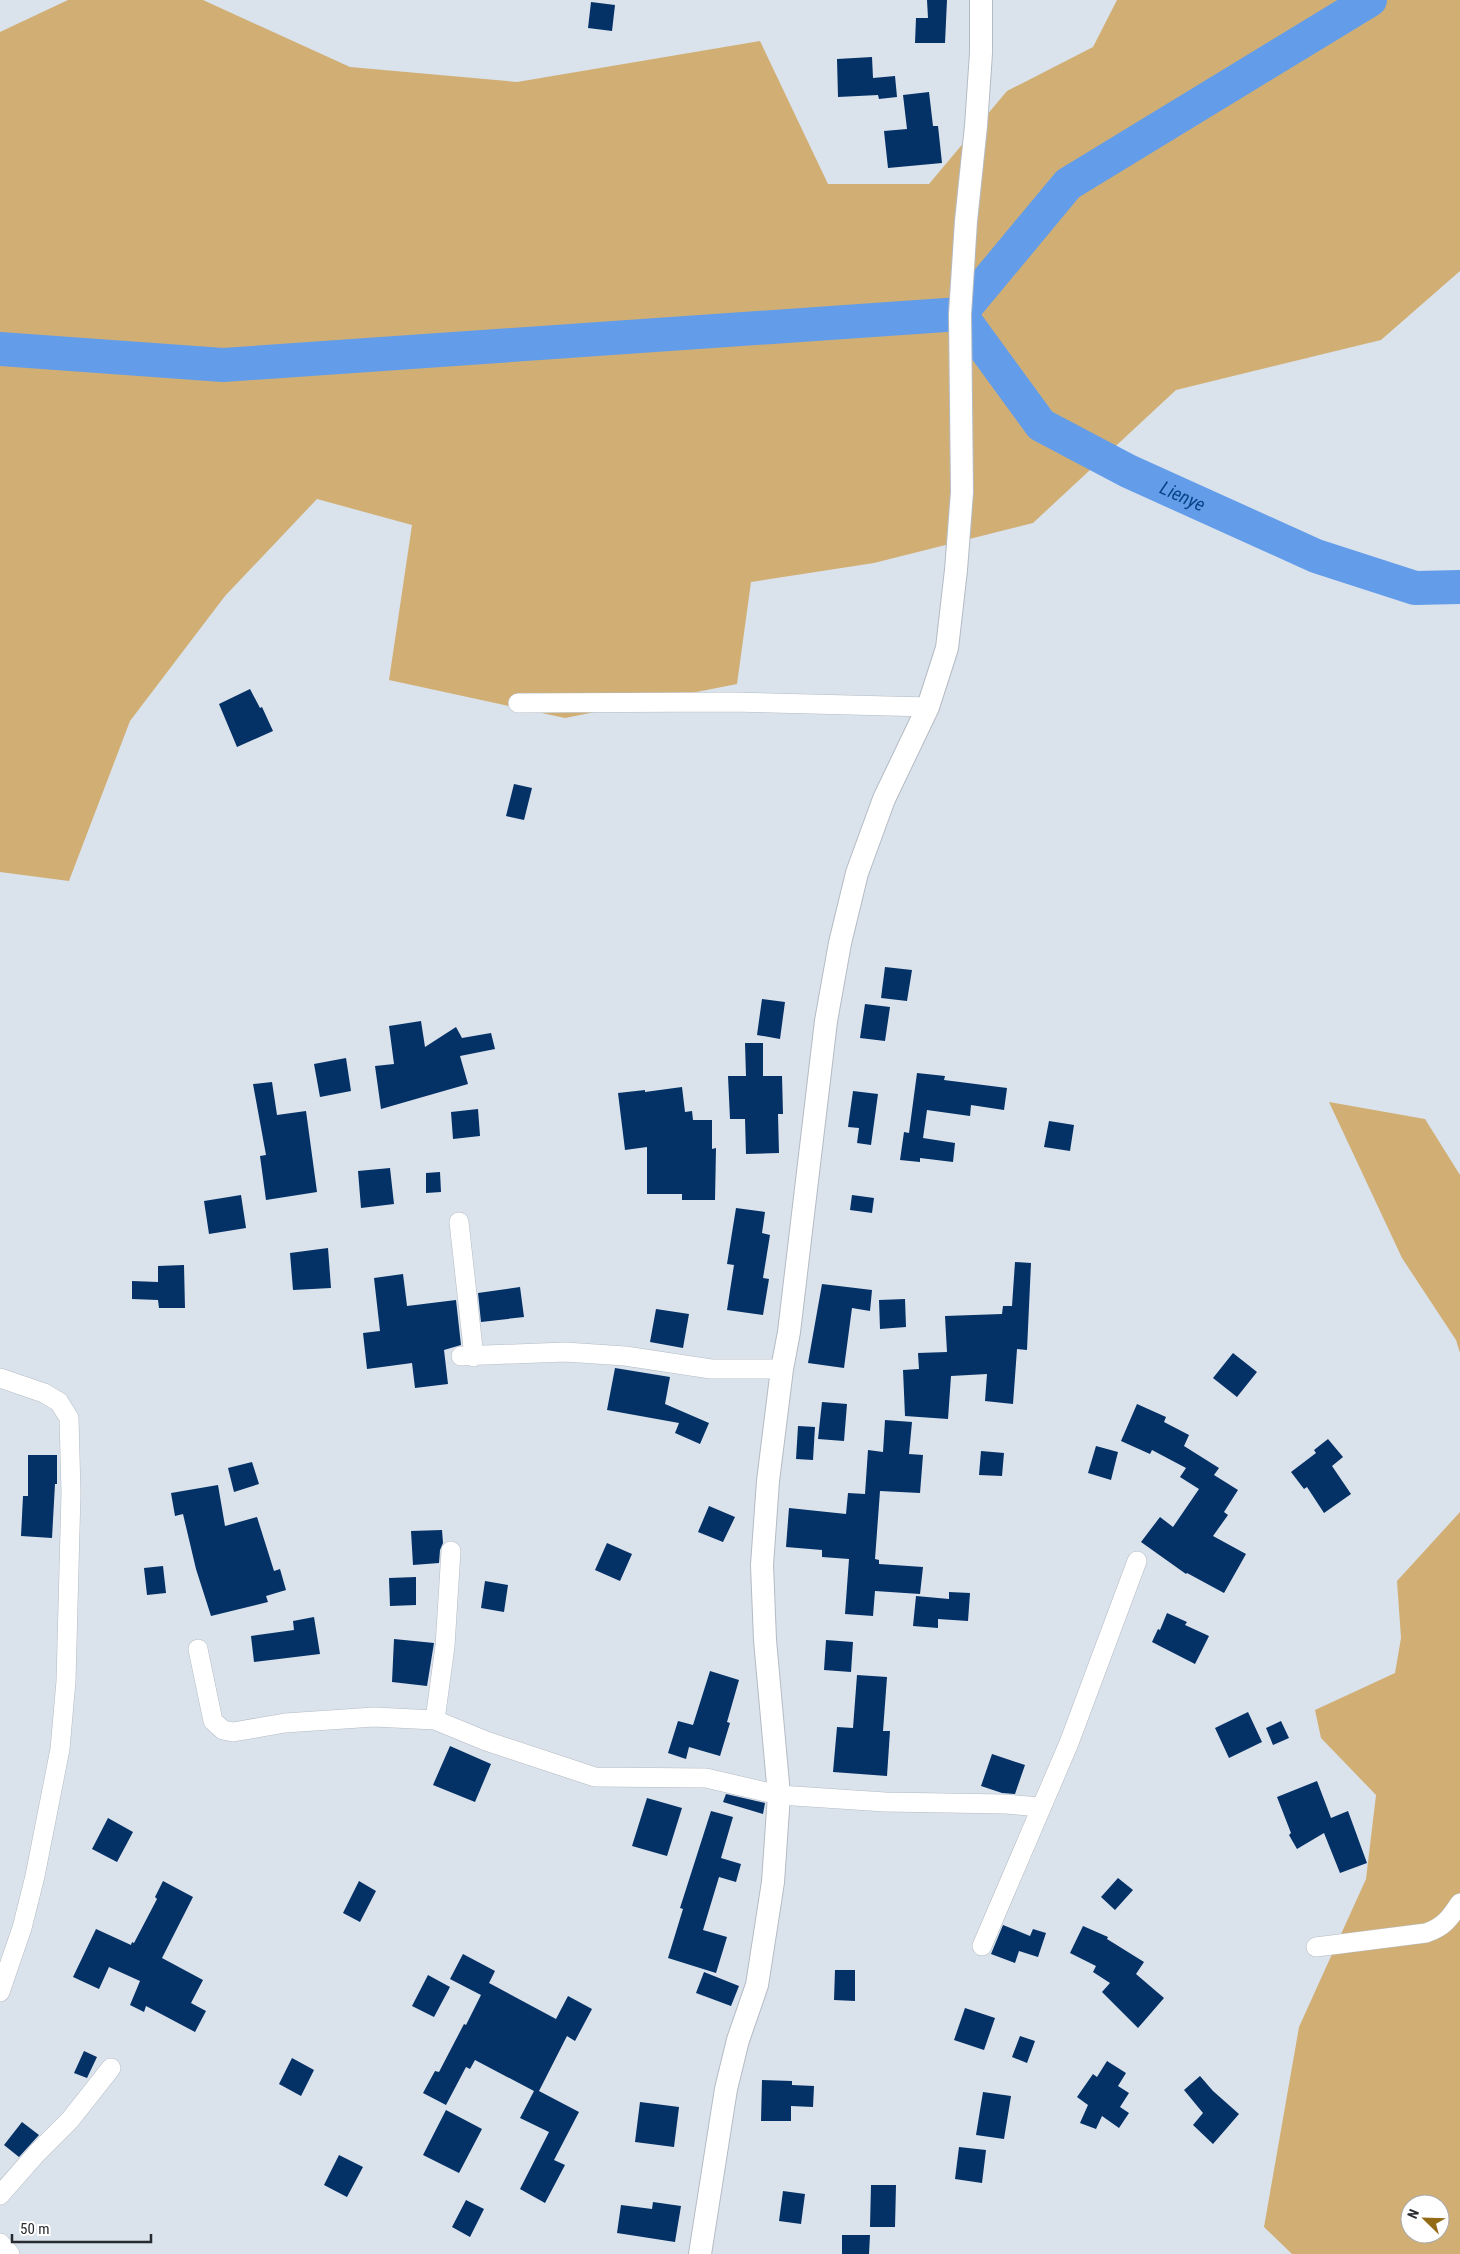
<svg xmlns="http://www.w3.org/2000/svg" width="1460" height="2254" viewBox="0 0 1460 2254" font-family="'Roboto Condensed',sans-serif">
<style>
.green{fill:#d1af74;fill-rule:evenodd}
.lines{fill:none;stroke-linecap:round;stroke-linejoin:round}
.river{stroke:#639dea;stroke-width:34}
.building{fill:#043166}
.minor-casing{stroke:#b4bbc4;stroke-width:20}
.tertiary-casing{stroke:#b4bbc4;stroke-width:24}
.minor{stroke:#fff;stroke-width:19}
.tertiary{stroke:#fff;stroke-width:22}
.labels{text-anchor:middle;stroke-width:5;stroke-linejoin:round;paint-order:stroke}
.water-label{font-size:19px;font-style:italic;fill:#074488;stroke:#fff}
</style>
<rect width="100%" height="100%" fill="#dae2ec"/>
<path class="green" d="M68 0H203L350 67 517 82 760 41 828 184H929L1007 91 1093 47 1117 0H1460V271L1381 340 1176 390 1033 523 874 563 751 582 737 684 565 718 389 680 412 525 317 499 225 596 130 721 69 881 0 872V32Z
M1329 1102 1425 1119 1460 1175V1353L1456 1340 1402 1258Z
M1460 1512V2254H1292L1264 2227 1299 2027 1366 1879 1376 1795 1321 1738 1315 1710 1395 1673 1401 1638 1397 1581ZM1410 2204H1440V2234H1410Z"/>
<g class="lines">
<g class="river">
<path id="s1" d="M960 314 1041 425 1128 471 1316 556 1415 588 1460 587"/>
<path d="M0 349 223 365 960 314 1068 184 1370 0"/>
</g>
</g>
<path class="building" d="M927 0H947L945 43H915L916 18H928Z
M591 2 615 5 612 31 588 28Z
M872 57 873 78 895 76 897 97 879 99 878 95 838 97 837 59Z
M929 92 933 126H938L942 163 888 168 884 131 907 129 903 95Z
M250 689 260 708 262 707 273 731 237 747 219 704Z
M514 784 532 788 524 820 506 816Z
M885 967 912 970 907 1001 881 998Z
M762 999 785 1002 780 1039 757 1035Z
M865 1004 890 1007 885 1041 860 1038Z
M421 1021 425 1047 456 1027 462 1038 491 1033 495 1049 460 1056 468 1084 381 1109 375 1066 394 1064 389 1026Z
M745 1043H763V1076H782L783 1114H778L779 1153 746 1154 745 1119H730L728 1076H746Z
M346 1058 351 1091 320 1097 314 1064Z
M917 1073 945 1076 944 1080 1007 1088 1004 1110 971 1105 970 1116 927 1110 923 1138 955 1143 953 1162 920 1158V1162L900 1160 904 1132 909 1133Z
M272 1082 277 1115 306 1111 317 1192 266 1200 260 1156 266 1155 253 1084Z
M682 1087 685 1112 692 1111 693 1120H712V1149L716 1148 715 1200H682V1194H647V1147L625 1150 618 1093 645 1090V1092Z
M853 1091 878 1094 871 1145 857 1143 859 1128 848 1127Z
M478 1109 480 1136 453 1139 451 1112Z
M1049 1121 1074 1125 1070 1151 1044 1147Z
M390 1168 394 1204 361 1208 358 1171Z
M440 1172 441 1192 426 1193V1173Z
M241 1195 246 1228 209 1234 204 1201Z
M852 1195 874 1198 872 1213 850 1210Z
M736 1208 765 1212 762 1233 770 1235 763 1278 769 1279 763 1315 727 1310 734 1265 727 1264Z
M328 1248 331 1288 293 1290 290 1253Z
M1015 1262 1031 1263 1027 1350 1017 1349 1013 1404 985 1401 987 1374 951 1376 948 1419 905 1416 903 1370 919 1369 918 1353 947 1352 945 1316 1002 1314 1003 1306H1012Z
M184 1265 185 1308H159L158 1300 132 1299V1281L158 1282V1266Z
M403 1274 407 1306 456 1300 461 1345 444 1350 448 1384 415 1388 412 1363 367 1369 363 1333 380 1331 374 1278Z
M822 1284 872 1290 870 1311 852 1308 844 1368 808 1363Z
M520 1287 524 1317 481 1322 478 1293Z
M905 1299 906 1327 880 1329 879 1300Z
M656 1309 689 1314 683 1348 650 1342Z
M1233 1353 1257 1372 1237 1397 1213 1378Z
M615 1368 670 1377 665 1404 709 1423 700 1444 675 1433 679 1423 607 1410Z
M822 1402 847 1404 844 1441 818 1439Z
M1137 1404 1166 1417 1164 1422 1189 1435 1184 1446 1219 1468 1214 1475 1238 1490 1224 1512 1228 1515 1213 1536 1246 1554 1224 1593 1187 1573 1186 1574 1141 1542 1160 1517 1173 1527 1199 1489 1180 1477 1186 1468 1152 1450 1150 1454 1121 1441Z
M885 1420 912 1422 909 1454 923 1455 920 1493 880 1491 875 1559 879 1560V1564L923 1567 920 1594 875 1591 873 1616 845 1614 849 1559 822 1557V1550L786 1547 789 1508 846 1514 848 1493 865 1494 868 1450 883 1452Z
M798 1426 815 1427 813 1460 796 1459Z
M1328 1439 1343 1457 1332 1466 1351 1494 1324 1513 1307 1487 1304 1489 1291 1472 1316 1453 1314 1450Z
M1096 1446 1118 1452 1111 1480 1088 1473Z
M981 1451 1004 1453 1002 1476 979 1475Z
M28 1455H57V1484H55L52 1538 21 1536 23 1496H28Z
M252 1462 259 1484 234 1492 228 1468Z
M218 1485 225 1526 257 1517 274 1571 280 1569 286 1590 266 1596 268 1602 211 1616 196 1569 183 1514 175 1516 171 1493Z
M709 1506 735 1517 723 1542 698 1532Z
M442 1530 443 1543 440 1550 439 1563 413 1565 411 1531Z
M607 1543 632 1554 620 1581 595 1570Z
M163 1566 166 1593 147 1595 144 1568Z
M416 1577V1605L390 1606 389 1578Z
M485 1581 508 1585 504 1612 481 1608Z
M949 1592 970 1593 968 1621 938 1619V1628L913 1626 916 1596 949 1599Z
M1167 1613 1187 1622 1185 1625 1209 1636 1195 1664 1152 1642 1158 1629 1160 1630Z
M314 1617 320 1654 254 1662 251 1636 294 1630 293 1621Z
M394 1639 434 1643 427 1686 392 1682Z
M826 1640 853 1642 851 1672 824 1670Z
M710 1671 739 1680 727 1722 730 1723 720 1756 689 1747 686 1759 668 1753 678 1721 693 1725Z
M857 1675 887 1677 883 1731H890L887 1776 833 1772 837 1727 853 1728Z
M1248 1712 1262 1742 1229 1758 1215 1728Z
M1281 1721 1289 1738 1273 1745 1266 1728Z
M450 1746 491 1764 475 1802 433 1785Z
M992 1754 1025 1765 1015 1794 1002 1793 981 1786Z
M1317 1781 1331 1818 1348 1811 1367 1863 1340 1873 1324 1833 1297 1849 1289 1835 1291 1833 1277 1797Z
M726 1794 765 1803 763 1814 723 1802Z
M647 1798 682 1808 667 1856 632 1846Z
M711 1811 733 1817 721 1858 741 1864 736 1882 719 1877 703 1930 727 1937 716 1973 668 1958 683 1909 680 1908Z
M108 1818 133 1832 117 1862 92 1849Z
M1118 1878 1133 1890 1115 1910 1101 1897Z
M163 1881 193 1897 162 1958 203 1980 191 2003 206 2011 195 2032 146 2006 144 2012 130 2005 140 1981 109 1967 99 1989 73 1977 96 1929 131 1945 132 1942 134 1943 157 1899 155 1897Z
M359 1881 376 1891 360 1922 343 1913Z
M1003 1925 1030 1936 1033 1929 1046 1933 1038 1957 1019 1951 1015 1963 991 1954Z
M1083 1926 1108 1937 1107 1939 1144 1962 1136 1974 1164 1998 1138 2028 1102 1992 1110 1983 1093 1972 1096 1966 1070 1953Z
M463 1954 495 1971 489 1983 556 2019 568 1996 592 2009 575 2041 567 2036 539 2091 579 2112 554 2160 565 2165 545 2203 520 2189 549 2132 520 2118 534 2091 475 2060 470 2069 466 2067 446 2105 423 2093 435 2071 439 2072 464 2024 466 2025 481 1995 450 1979Z
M835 1970H855V2001L834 2000Z
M704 1972 739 1986 731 2006 696 1993Z
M428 1975 450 1987 434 2017 412 2006Z
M965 2008 995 2018 984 2050 954 2040Z
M1020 2036 1035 2041 1027 2063 1012 2057Z
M84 2051 97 2057 87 2078 74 2073Z
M292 2058 314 2070 301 2096 279 2084Z
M1107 2061 1126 2073 1118 2086 1129 2093 1120 2107 1129 2113 1119 2128 1102 2116 1096 2129 1080 2123 1088 2105 1077 2097 1093 2074 1097 2077Z
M1200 2076 1213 2091 1239 2114 1213 2144 1193 2125 1203 2113 1184 2090Z
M762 2080 792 2081V2085L814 2086 813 2107 791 2106V2121H761Z
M983 2092 1011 2096 1004 2139 976 2135Z
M640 2102 679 2107 674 2147 635 2142Z
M446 2110 482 2129 459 2173 423 2155Z
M22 2122 39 2135 19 2157 4 2145Z
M959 2147 986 2150 982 2183 955 2179Z
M339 2155 363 2167 347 2197 324 2185Z
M871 2185H896L895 2227H870Z
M783 2191 805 2194 801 2224 779 2221Z
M466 2200 484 2209 470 2237 452 2227Z
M653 2202 681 2206 675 2242 617 2233 621 2205 652 2209Z
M842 2235H870L869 2254H842Z"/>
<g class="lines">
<defs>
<path id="minor" d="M518 703 731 702 928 707
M459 1222 474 1357
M461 1356 565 1352 625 1356 711 1369H782
M0 1378 44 1393 59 1402 69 1418 71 1493 66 1681 60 1749 35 1876 22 1928 0 1992
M198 1649 213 1721 223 1730 233 1732 285 1723 374 1717 435 1720 486 1741 595 1777 706 1778 779 1795 885 1802 1005 1804 1041 1807
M435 1720 445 1646 451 1551
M982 1946 1069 1743 1137 1561
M1316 1947 1426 1933C1444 1927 1450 1918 1460 1903
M0 2195 37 2153 70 2120 111 2068
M0 2243 10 2254"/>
<path id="tertiary" d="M700 2254 726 2089 738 2040 757 1985 773 1882 779 1795 765 1640 762 1565 768 1481 782 1369 789 1332 826 1021 840 943 857 873 884 799 928 707 947 648 956 570 962 492 960 314 966 221 976 126 981 53V0"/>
</defs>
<use href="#minor" class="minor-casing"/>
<use href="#tertiary" class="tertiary-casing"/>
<use href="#minor" class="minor"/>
<use href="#tertiary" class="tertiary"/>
</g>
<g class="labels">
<g class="water-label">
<text dy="7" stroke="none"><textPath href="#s1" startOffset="296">Lienye</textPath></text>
</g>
</g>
<g transform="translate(1425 2219) rotate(293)"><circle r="24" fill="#ffffff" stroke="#a9aaab"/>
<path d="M0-4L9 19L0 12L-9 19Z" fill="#946b15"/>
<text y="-8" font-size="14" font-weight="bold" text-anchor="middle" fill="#272a2e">N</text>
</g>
<path d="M12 2234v8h139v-8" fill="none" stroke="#272a2e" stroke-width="2.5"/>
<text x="20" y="2234" font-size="15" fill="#272a2e" stroke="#ffffff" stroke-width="4" paint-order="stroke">50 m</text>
</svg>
